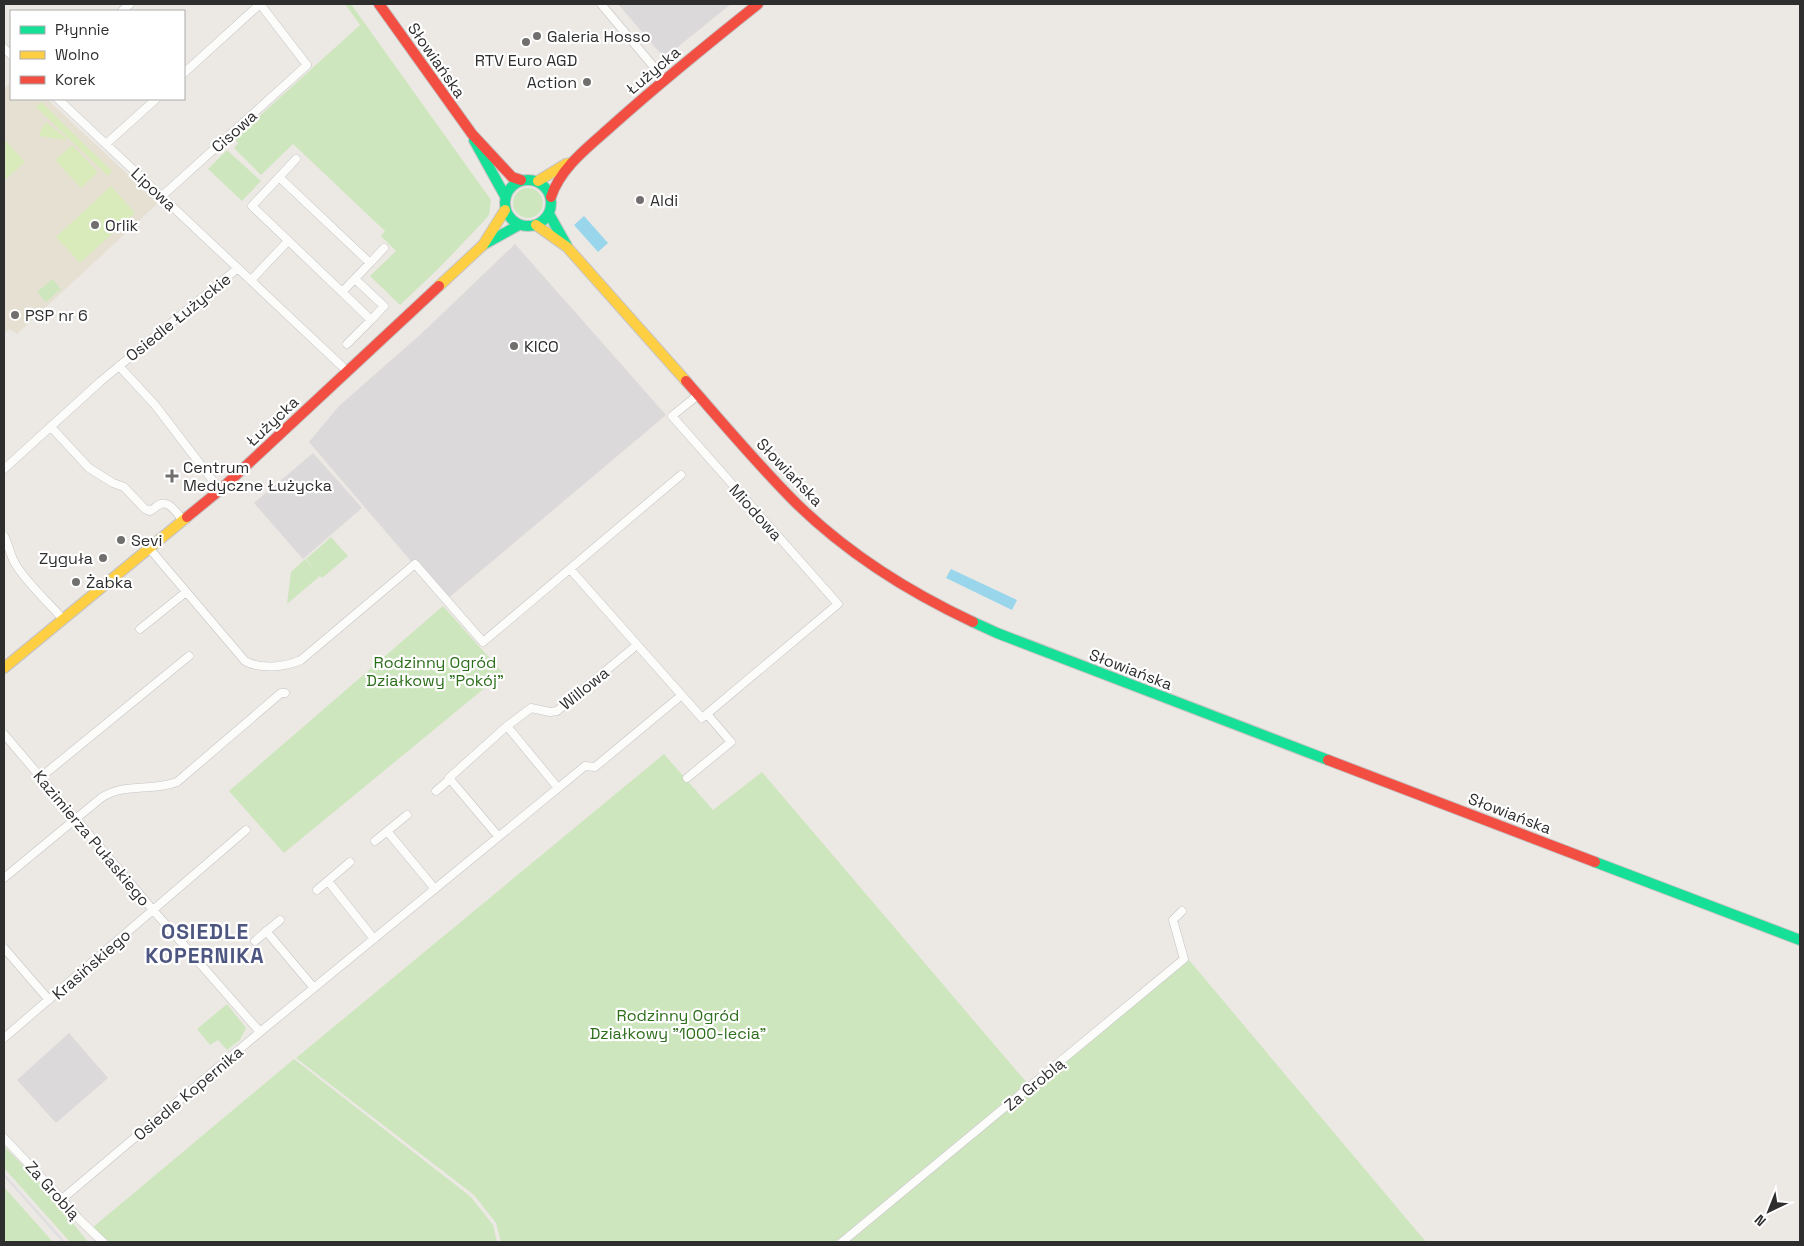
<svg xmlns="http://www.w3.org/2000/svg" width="1804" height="1246" viewBox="0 0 1804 1246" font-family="'Space Grotesk',sans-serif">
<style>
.industrial{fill:#dcd9db}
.education{fill:#e6e0d3}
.green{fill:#cee6be}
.pitch{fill:#d9eabb}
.water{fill:#99d6ec}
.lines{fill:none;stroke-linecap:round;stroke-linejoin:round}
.street-casing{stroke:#c5c4c5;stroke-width:9}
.fast-casing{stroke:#c5c4c5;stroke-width:12}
.slow-casing{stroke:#c5c4c5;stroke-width:12}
.jam-casing{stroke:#c5c4c5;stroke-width:12}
.street{stroke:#fcfcfb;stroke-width:8}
.fast{stroke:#16e098;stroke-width:10}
.slow{stroke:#ffcf43;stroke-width:10}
.jam{stroke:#f24e42;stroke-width:10}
.rail{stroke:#dfdfe1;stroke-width:2.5}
.poi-dot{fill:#706f6e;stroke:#fff;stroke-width:2}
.labels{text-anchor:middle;stroke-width:4.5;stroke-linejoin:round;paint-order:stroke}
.poi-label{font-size:16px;fill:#2e2e2e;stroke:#fff;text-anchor:start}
.street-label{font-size:16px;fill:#2e2e2e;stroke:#fff}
.park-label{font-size:16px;fill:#2c6e1b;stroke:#fff}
.district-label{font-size:21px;font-weight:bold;letter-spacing:1px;fill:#4d5680;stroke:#fff}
</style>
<rect width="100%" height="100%" fill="#ece8e4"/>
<path class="industrial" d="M618 4H731L669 54 659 52Z
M515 244 666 415 445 601 309 442 339 406 421 334Z
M313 453 362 508 303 559 254 503Z
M69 1033 108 1078 56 1123 17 1080Z"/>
<path class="education" d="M11 82V99H47L158 203 17 334 9 329 4 334V89Z"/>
<path class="green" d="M345 4H351L491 200 489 215 484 221 437 270 400 305 370 276 396 251 381 236 385 231 293 144 261 175 234 148 238 143 234 139 360 25Z
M227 150 261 181 242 201 208 169Z
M513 203a15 15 0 1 1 30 0a15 15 0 1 1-30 0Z
M52 279 61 289 46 302 37 292Z
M331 537 348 556 322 578 320 576 287 604 291 572 305 559 317 572 306 559Z
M443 606 503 673 284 853 229 791Z
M664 754 713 810 762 772 1027 1083 835 1242H501L496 1223 474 1195 296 1058Z
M1189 960 1426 1242H849Z
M227 1004 246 1028 240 1040 227 1050 218 1040 210 1045 197 1029Z
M294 1059 471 1197 493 1225 497 1242H110L92 1228Z
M4 1146 44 1187 88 1242H70L4 1168Z
M4 1187 53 1242H4Z"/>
<path class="pitch" d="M41 102 112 171 108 176 36 107Z
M46 122 66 138V140L39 136 42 128Z
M4 139 25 162 5 180 4 179Z
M72 145 98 172 81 188 55 160Z
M111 186 135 213 80 263 56 237Z"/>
<path class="water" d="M584 216 608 243 598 252 574 225Z
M951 569 1017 600 1012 610 946 578Z"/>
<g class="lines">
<defs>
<path id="street" d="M601 4 664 79
M122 11 130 4
M4 48 11 55
M184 73 260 4
M58 99 347 371
M106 144 156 99
M279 177 370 263 342 292 252 206 296 159
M162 196 307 65 260 4
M370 263 384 248
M251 280 288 241
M342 292 371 320 384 306 355 279
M347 344 371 320
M119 366 155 405 220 490
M51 427 89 468 113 483 124 487 145 509 150 511C154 509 157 505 161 504 169 501 179 515 183 521
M4 469 101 381 238 268
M4 536C9 545 10 556 16 565 27 583 48 602 62 618
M149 548 245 661C261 670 285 667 301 660L415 564 483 642 681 475
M570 569 702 718 838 604 672 416 698 395
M140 629 186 592
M507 726 531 708 550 712 557 711 632 649
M4 734 153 910 260 1032
M41 777 189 656
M687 778 731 742 707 714
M436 791 450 779
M387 831 435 889
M498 836 449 778 507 726 558 788
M375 841 407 815
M4 878 101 798C125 782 151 792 177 782L281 693H285
M328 881 374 939
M317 890 350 862
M266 931 314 988
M255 941 280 920
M4 948 49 1000
M4 1038 246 830
M4 1138 62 1199 78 1218 103 1242
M62 1199 260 1032 585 766 595 767 677 699
M842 1242 1184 959 1173 920 1182 911"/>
<path id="fast" d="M474 140 505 196
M505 203a23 23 0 1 1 46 0a23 23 0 1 1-46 0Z
M549 214 567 246
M483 245 519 225
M973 622 997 633 1328 760
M1595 862 1800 940"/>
<path id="slow" d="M538 181 566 164 571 163
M536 225 567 247 686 381
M439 286 483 245 505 210
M4 668 187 517"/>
<path id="jam" d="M379 4 472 134 512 177 521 180
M551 197C561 166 591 145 615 123 661 82 709 43 758 4
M686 381C722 422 758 465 796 503 847 553 909 592 973 622
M187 517 220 490 439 286
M1328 760 1595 862"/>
</defs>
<use href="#street" class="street-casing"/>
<use href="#fast" class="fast-casing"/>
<use href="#slow" class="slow-casing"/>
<use href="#jam" class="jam-casing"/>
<use href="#street" class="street"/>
<use href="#fast" class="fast"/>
<use href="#slow" class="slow"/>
<use href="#jam" class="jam"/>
<path class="rail" d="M4 1175 64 1242"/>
</g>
<g class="poi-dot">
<circle cx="537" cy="36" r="5"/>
<circle cx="526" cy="42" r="5"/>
<circle cx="587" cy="82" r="5"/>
<circle cx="640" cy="200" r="5"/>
<circle cx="95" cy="225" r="5"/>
<circle cx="15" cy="315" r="5"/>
<circle cx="514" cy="346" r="5"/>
<path d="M169.5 468.5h5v5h5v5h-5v5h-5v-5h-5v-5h5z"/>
<circle cx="121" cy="540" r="5"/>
<circle cx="103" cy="558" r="5"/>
<circle cx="76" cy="582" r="5"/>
</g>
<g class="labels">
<g class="poi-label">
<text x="547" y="42">Galeria Hosso</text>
<text x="526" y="66" text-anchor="middle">RTV Euro AGD</text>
<text x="577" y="88" text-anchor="end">Action</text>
<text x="650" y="206">Aldi</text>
<text x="105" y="231">Orlik</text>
<text x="25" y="321">PSP nr 6</text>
<text x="524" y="352">KICO</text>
<text x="183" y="473">Centrum<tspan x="183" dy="18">Medyczne Łużycka</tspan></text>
<text x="131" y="546">Sevi</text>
<text x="93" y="564" text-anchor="end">Zyguła</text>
<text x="86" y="588">Żabka</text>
</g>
<g class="street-label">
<text transform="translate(437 60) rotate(55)" y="6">Słowiańska</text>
<text transform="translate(653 70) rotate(-40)" y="6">Łużycka</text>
<text transform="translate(234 131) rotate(-42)" y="6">Cisowa</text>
<text transform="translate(154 189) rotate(43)" y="6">Lipowa</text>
<text transform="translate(178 317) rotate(-39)" y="6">Osiedle Łużyckie</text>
<text transform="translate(272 421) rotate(-43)" y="6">Łużycka</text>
<text transform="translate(790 472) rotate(46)" y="6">Słowiańska</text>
<text transform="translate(756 512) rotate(48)" y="6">Miodowa</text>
<text transform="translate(1131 669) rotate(21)" y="6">Słowiańska</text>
<text transform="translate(584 688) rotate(-39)" y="6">Willowa</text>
<text transform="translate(1510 813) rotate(21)" y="6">Słowiańska</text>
<text transform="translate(92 838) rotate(50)" y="6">Kazimierza Pułaskiego</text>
<text transform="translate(91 964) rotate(-41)" y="6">Krasińskiego</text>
<text transform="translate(1034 1084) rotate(-40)" y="6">Za Groblą</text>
<text transform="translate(188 1093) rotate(-40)" y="6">Osiedle Kopernika</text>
<text transform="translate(53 1190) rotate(48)" y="6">Za Groblą</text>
</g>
<g class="park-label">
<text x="435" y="668">Rodzinny Ogród<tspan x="435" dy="18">Działkowy "Pokój"</tspan></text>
<text x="678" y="1021">Rodzinny Ogród<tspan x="678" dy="18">Działkowy "1000-lecia"</tspan></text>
</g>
<g class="district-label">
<text x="205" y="939">OSIEDLE<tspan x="205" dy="24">KOPERNIKA</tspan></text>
</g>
</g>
<rect width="1804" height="1246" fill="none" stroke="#2e2e2e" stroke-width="10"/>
<rect x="10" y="10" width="175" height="90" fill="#ffffff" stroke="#ababab"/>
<rect x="20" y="26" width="25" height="8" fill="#16e098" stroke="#ababab"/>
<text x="55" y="35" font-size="15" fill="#2e2e2e">Płynnie</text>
<rect x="20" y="51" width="25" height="8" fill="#ffcf43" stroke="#ababab"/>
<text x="55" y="60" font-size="15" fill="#2e2e2e">Wolno</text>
<rect x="20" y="76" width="25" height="8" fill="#f24e42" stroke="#ababab"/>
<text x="55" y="85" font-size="15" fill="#2e2e2e">Korek</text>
<g transform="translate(1769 1211) rotate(223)" stroke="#ffffff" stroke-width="4" paint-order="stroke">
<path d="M0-4L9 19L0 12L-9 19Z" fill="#2e2e2e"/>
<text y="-8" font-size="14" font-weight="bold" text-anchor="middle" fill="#2e2e2e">N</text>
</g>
</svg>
